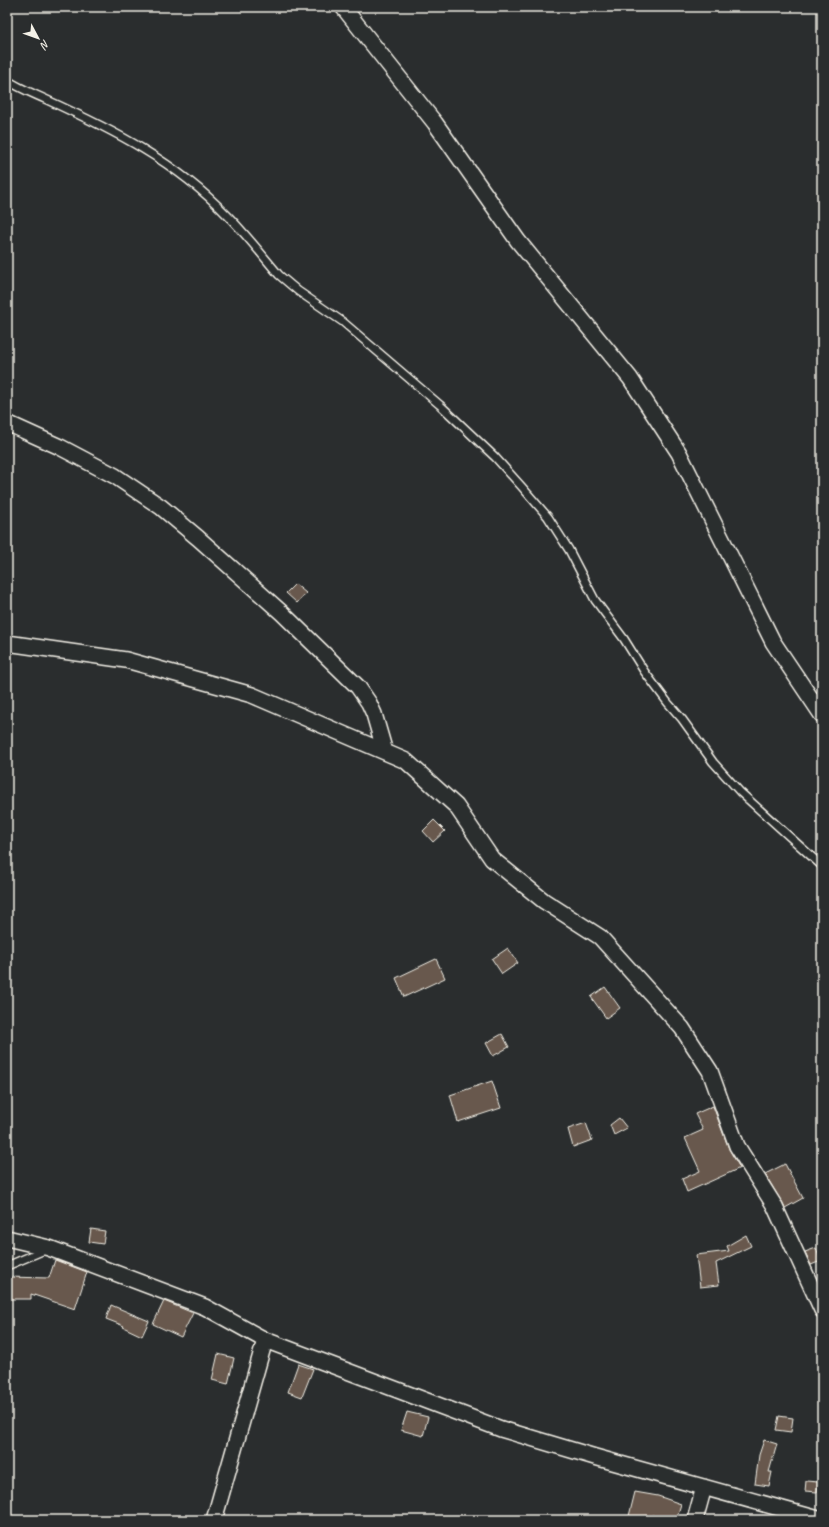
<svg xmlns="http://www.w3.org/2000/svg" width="829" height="1527" viewBox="0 0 829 1527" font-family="Caveat,sans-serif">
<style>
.building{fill:#67594e;stroke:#f4f1e8}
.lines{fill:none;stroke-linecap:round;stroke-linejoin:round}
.lane-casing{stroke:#f4f1e8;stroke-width:10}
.street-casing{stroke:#f4f1e8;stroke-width:18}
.lane{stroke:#2a2d2e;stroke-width:7}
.street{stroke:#2a2d2e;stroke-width:15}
</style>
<rect width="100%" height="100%" fill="#2a2d2e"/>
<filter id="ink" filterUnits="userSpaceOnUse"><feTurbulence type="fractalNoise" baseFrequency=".025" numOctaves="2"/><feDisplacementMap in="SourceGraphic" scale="8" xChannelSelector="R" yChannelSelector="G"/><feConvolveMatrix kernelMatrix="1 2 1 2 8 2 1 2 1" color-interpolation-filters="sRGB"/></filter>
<g filter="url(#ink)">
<path class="building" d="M295 584 306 593 297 603 286 593Z
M434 820 445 831 433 842 423 831Z
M508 948 518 963 502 974 492 959Z
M436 959 445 978 404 997 396 978Z
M605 987 620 1008 606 1018 591 997Z
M502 1034 509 1047 493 1056 486 1043Z
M492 1081 501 1108 458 1122 450 1095Z
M713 1106 729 1149 740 1168 687 1192 682 1179 700 1171 685 1138 703 1130 695 1114Z
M619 1118 627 1128 614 1135 610 1125Z
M586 1123 592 1140 573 1147 568 1129Z
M785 1164 803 1198 785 1208 765 1174Z
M91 1229 105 1231 103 1244 89 1242Z
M746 1235 751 1246 716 1263 719 1285 700 1287 696 1255 729 1251 727 1246Z
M816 1248 821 1261 811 1265 805 1252Z
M55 1260 87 1272 75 1309 31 1294V1299H7V1277L49 1278Z
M164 1301 193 1313 181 1337 153 1324Z
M111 1305 149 1321 142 1336 123 1327 124 1326 106 1319Z
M218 1354 234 1358 228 1384 212 1380Z
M298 1364 313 1369 302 1397 288 1392Z
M407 1412 428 1417 423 1436 401 1430Z
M779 1416 793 1418 791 1432 776 1430Z
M764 1440 777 1444 769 1472H772L769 1486 755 1484 759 1455Z
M806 1481 818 1482 817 1492 805 1491Z
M635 1492 658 1496 681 1504 676 1520H669L652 1515 650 1520 629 1516Z"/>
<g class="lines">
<defs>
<path id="lane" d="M7 80C19 88 32 93 45 99 78 114 112 130 143 149 173 167 202 189 227 215 245 233 262 255 279 275L298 291 343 322 440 405 495 457 522 487 548 517 569 550 595 600 624 639 644 671 668 703 682 719 713 762 740 792 822 866
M7 1266 47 1249"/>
<path id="street" d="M343 7 435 123 518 241 630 378 679 453 773 642 822 715
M7 423 60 447 115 476 161 507 198 538 282 613 358 687 369 703 374 714 385 752
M7 643 126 660 252 695 406 761 456 806 492 859 544 901 600 937 682 1028 710 1071 737 1146 774 1205 822 1310
M7 1238 49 1248 205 1307 265 1340 501 1429 595 1457 822 1520
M214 1520 265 1340
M695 1520 704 1487"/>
</defs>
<use href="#lane" class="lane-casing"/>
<use href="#street" class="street-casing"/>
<use href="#lane" class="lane"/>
<use href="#street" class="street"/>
</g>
</g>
<rect width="829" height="1527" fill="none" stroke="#2a2d2e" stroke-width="24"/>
<rect x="12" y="12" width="805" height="1503" fill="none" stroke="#f4f1e8" stroke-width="1.5" filter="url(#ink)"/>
<g transform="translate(38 38) rotate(131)" stroke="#2a2d2e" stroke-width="3" paint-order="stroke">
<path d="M0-3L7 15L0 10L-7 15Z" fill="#f4f1e8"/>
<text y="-6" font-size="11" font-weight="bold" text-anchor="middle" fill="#f4f1e8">N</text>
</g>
</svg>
